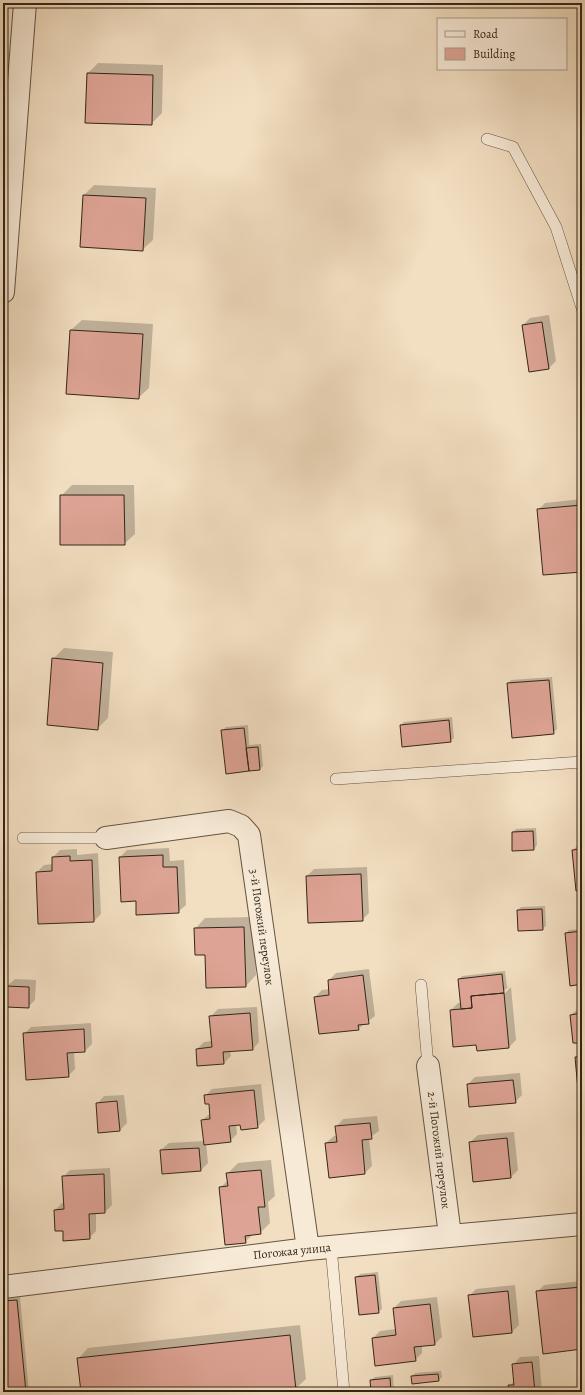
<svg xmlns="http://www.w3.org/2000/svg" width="585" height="1395" viewBox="0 0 585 1395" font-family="Alegreya,serif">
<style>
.shadow{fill:#0003}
.building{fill:#dda394;stroke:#342617}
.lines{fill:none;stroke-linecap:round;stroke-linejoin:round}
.lane-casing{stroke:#645442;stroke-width:12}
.street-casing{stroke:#645442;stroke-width:24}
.lane{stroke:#f7ead7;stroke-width:11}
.street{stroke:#f7ead7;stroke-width:22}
.labels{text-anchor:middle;stroke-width:3;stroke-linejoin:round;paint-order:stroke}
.street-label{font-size:12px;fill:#342617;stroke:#f7ead7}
</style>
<rect width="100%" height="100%" fill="#f2dec1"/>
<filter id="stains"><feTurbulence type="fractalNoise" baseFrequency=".005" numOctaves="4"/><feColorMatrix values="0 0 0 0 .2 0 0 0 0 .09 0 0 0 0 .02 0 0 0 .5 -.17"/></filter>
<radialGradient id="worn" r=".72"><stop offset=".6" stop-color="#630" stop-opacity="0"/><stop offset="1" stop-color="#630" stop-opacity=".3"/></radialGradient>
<path class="shadow" d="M98 63 163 65 162 113 151 124 88 73Z
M94 185 156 188 153 240 142 250 81 246 84 195Z
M549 315 556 361 549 368 523 325 530 318Z
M82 320 153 324 149 388 138 398 71 330Z
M72 485H134L135 534 124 544 61 496Z
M582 499V571L538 510 545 503Z
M64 648 113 652 108 718 98 728 53 659Z
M552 677 557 729 553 733 508 684 511 680Z
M452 717 454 738 450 741 401 725 404 722Z
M248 725 249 745 261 744 263 766 260 769 226 773 222 731 226 727Z
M536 828 537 845 534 849 513 832 516 829Z
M580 843H582V889L573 850Z
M169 848 170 861 184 860 186 905 178 912 136 900 122 901 120 857 127 850Z
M77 849V855L98 853 101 914 94 921 39 923 37 872 44 865 53 864V857L60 850Z
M367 867 369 913 362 920 307 876 314 869Z
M545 906 546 926 542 929 518 910 521 907Z
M254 917 256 975 246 986 207 987 206 954 195 929 205 918Z
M582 929V983L566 933 569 930Z
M369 969 375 1016 358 1029 315 997 322 990 330 989 329 980 336 973Z
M505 971 507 987 509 986 503 992V995L511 987 516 1040 509 1047 477 1044 451 1010 458 1003H461L459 979 462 976Z
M15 979 36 980 35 1000 28 1007 7 986Z
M257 1007 259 1042 252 1050 230 1051 231 1056 224 1063 198 1065 197 1049 204 1042 212 1041 210 1017 218 1009Z
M582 1007V1042L571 1015 579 1008Z
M91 1023 92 1044 85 1051 74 1052 75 1069 68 1076 24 1034 31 1027Z
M582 1051V1100L576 1057Z
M520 1073 522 1095 515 1102 468 1084 475 1077Z
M261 1084 265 1120 257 1127 236 1124 237 1134 230 1141 206 1143 208 1163 201 1170 161 1150 169 1143 204 1141 202 1120 211 1113 210 1103 205 1096 212 1089Z
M124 1095 127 1123 120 1130 97 1104 104 1096Z
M377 1116 379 1131 369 1138 372 1166 365 1173 330 1177 326 1143 334 1136H337L336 1127 343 1119Z
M514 1132 518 1170 511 1177 470 1142 478 1135Z
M271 1160 275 1196 268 1202 270 1223 260 1233 253 1234 245 1242 220 1188 228 1180 227 1174 238 1163Z
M110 1168 112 1205 105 1212H96V1231L89 1238 64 1230 55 1210 62 1203H65L63 1177 70 1170Z
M378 1272 382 1309 378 1312 356 1277 360 1274Z
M582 1281V1348L537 1292 544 1285Z
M515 1285 519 1325 512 1332 474 1336 469 1296 476 1289Z
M20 1297 29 1392H3V1299Z
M437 1297 442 1337 435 1344 422 1345V1353L415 1360 373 1338 380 1331 396 1329 394 1308 401 1301Z
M300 1325 306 1379 295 1389 268 1392H82L78 1359 88 1348Z
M539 1356 542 1392H510V1385L515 1380 513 1365 520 1357Z
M441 1371 442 1377 438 1381 412 1377 415 1373Z
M393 1375 394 1392H372L371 1380 375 1377Z"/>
<path class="building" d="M87 73 153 75 152 125 85 123Z
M83 195 146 198 143 251 80 247Z
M542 322 549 369 529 372 522 325Z
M70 330 143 334 139 399 66 394Z
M60 495H124L125 545H60Z
M582 505V572L543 575 537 509Z
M52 658 103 663 98 730 47 725Z
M549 680 554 734 512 738 507 683Z
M449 720 451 742 402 747 400 725Z
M244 728 249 771 226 774 221 730Z
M258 747 260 770 249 771 246 748Z
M533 831 534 850 512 851V832Z
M582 849V890L576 891 572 850Z
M163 855V867H177L179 913 136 915V901L121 902 119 857Z
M70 856V861L92 860 94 922 38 924 36 872 52 871V857Z
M361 874 363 921 308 923 306 876Z
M542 909 543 930 518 931 517 910Z
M244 927 246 987 206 988 205 955H195L194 928Z
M582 931V984L570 986 565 933Z
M502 974 504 993 471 996 472 1008 461 1009 458 979Z
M363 975 369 1024 358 1025 359 1030 319 1034 314 997 329 995 328 980Z
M6 986 29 987V1008L6 1007Z
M504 993 509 1048 477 1051 476 1045 453 1047 450 1010 472 1008 471 996Z
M250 1013 253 1050 223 1052 224 1064 197 1066 196 1049 212 1047 209 1016Z
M582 1013V1043H573L570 1015Z
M84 1029 85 1052 67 1053 69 1077 26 1080 23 1033Z
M582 1056V1101H579L575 1057Z
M513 1080 516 1103 469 1107 467 1084Z
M254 1090 258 1128 241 1130 240 1125 229 1126 231 1142 204 1145 201 1120 210 1119 209 1104H205L204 1095Z
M117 1101 120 1131 98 1133 96 1103Z
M370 1123 372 1139 362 1140 365 1174 329 1178 325 1143 337 1142 335 1126Z
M507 1138 511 1178 473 1182 469 1142Z
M199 1148 201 1171 162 1174 160 1150Z
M261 1170 265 1207H258L261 1234 245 1236 246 1243 225 1245 219 1187 228 1186 226 1173Z
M104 1174 105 1213 89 1214 90 1239 63 1241V1231H55L54 1210 64 1209 62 1176Z
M375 1275 379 1313 359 1315 355 1277Z
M582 1287V1349L543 1354 536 1291Z
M508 1291 512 1333 473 1337 468 1295Z
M17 1300 26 1392H3V1301Z
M430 1304 435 1345 414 1347 416 1361 375 1366 372 1338 396 1335 393 1308Z
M290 1335 296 1390 278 1392H81L77 1358Z
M532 1362 535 1392H509L508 1385H514L512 1364Z
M438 1374 439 1381 412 1384 411 1376Z
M390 1378 391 1392H371L370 1380Z"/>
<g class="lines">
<defs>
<path id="lane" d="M487 139 513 147 556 227 582 308
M336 779 582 762
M23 838H106
M421 985 428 1066
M331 1247 344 1392"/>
<path id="street" d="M3 292 25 3
M106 838 229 821 241 826 249 835 308 1249
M428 1066 450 1235
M3 1287 308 1249 582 1224"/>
</defs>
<use href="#lane" class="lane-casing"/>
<use href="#street" class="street-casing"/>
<use href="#lane" class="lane"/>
<use href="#street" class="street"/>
</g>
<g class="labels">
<g class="street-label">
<text transform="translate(262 927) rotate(82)" y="4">3-й Погожий переулок</text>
<text transform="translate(439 1150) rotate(83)" y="4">2-й Погожий переулок</text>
<text transform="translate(292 1251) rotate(-6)" y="4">Погожая улица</text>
</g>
</g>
<rect width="585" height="1395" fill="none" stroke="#f2dec1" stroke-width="16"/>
<rect x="4" y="4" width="577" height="1387" fill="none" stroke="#342617" stroke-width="2"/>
<rect x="8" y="8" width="569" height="1379" fill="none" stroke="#342617"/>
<rect x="437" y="18" width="130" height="52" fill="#f7ead7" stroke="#a99c8a"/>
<rect x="445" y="31" width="20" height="6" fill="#f7ead7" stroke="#a99c8a"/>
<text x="473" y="38" font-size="12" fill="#342617">Road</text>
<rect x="445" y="48" width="20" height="12" fill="#dda394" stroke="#a99c8a"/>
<text x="473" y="58" font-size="12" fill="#342617">Building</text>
<rect width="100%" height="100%" filter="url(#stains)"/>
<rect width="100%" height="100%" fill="url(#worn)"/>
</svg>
